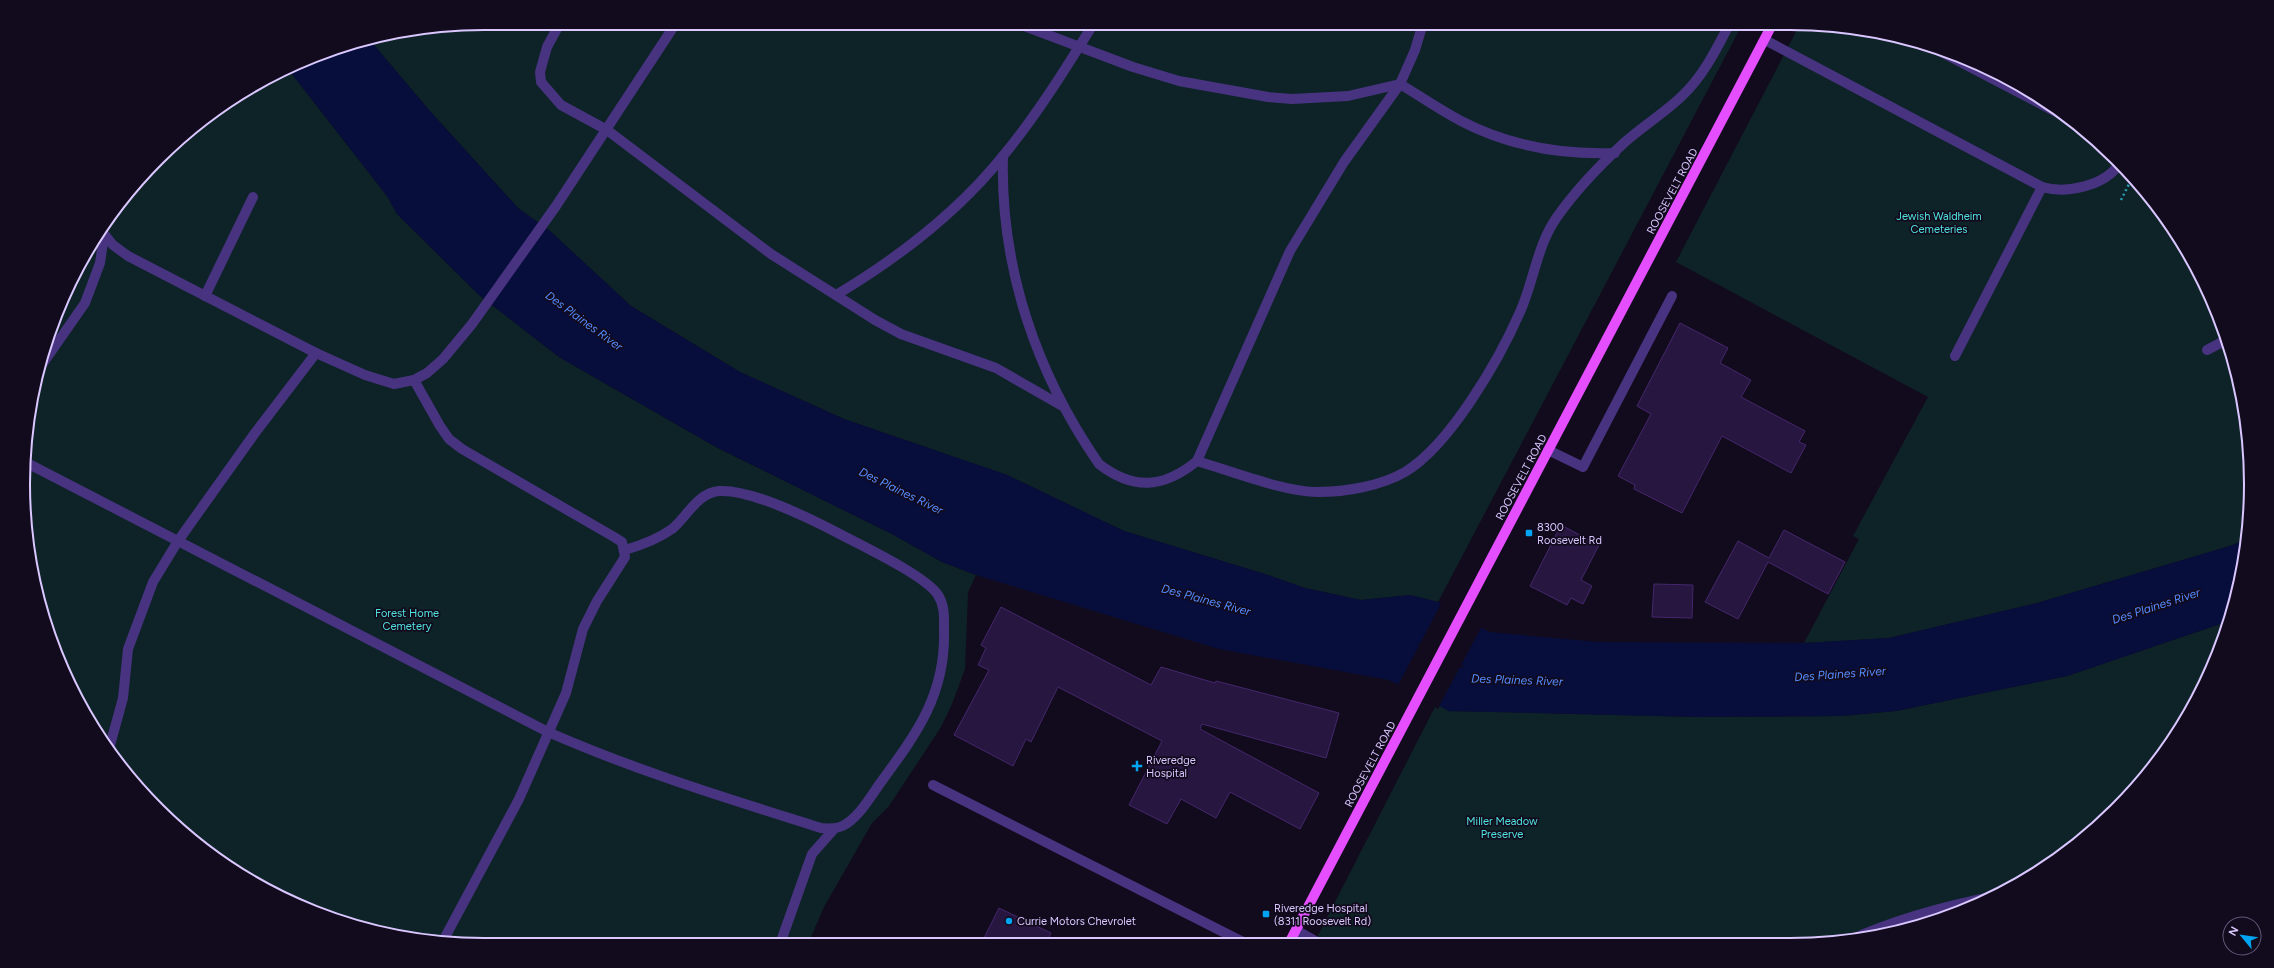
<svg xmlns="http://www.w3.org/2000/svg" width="2274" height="968" font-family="Figtree,sans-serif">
<rect width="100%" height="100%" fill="#120b1d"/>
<g fill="#0e2328">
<polygon points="484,23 1743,23 1438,602 1410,595 1361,600 1305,588 1268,575 1124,531 1007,475 844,419 740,372 631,306 550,231 518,208 429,110 369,39 394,32"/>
<polygon points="1800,24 1880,32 1938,48 2021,85 2094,138 2156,204 2204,280 2235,365 2250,454 2247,539 2230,546 2037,603 1889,638 1804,643 1859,539 1853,536 1928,397 1676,262"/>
<polygon points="288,69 387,196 397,214 479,295 559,357 716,447 892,534 942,562 976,575 968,592 965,669 952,704 941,727 889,806 872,823 824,907 808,944 484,945 394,936 336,920 254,883 180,831 137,788 85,715 48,632 32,574 23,484 32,394 48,336 85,253 137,180 180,137 254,85"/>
<polygon points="2229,621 2226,632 2173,740 2094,831 1994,898 1910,929 1850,941 1314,943 1435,707 1438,709 1440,706 1449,711 1698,717 1841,716 1896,711 2067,676"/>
</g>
<path fill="#070e3b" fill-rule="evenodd" d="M369,39l60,71 89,98 32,23 81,75 109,66 104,47 163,56 117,56 144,44 37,13 56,12 49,-5 28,7 51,30 110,10 205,1 85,-5 148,-35 193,-57 17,-7 -18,82 -162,55 -171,35 -55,5 -143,1 -249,-6 -60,-31 -170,-31 -243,-74 -34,-13 -50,-28 -176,-87 -157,-90 -80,-62 -82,-81 -10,-18 -99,-127 48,-21zM1418,643l46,23v1h-4l-41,-21z"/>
<polygon fill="#120b1d" points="1442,602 1482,626 1438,708 1397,687"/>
<g fill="#27163f" stroke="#44276c">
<polygon points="1680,323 1728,348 1720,363 1751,380 1741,397 1805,431 1799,442 1806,445 1791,473 1722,436 1682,513 1634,489 1635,485 1618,476 1651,414 1637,406"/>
<polygon points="1561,525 1599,545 1581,580 1592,586 1583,604 1571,598 1567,605 1530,586"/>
<polygon points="1784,530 1845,562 1828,594 1768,562 1738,619 1705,602 1738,541 1769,558"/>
<polygon points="1654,584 1693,585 1692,618 1652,617"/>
<polygon points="1001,607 1151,685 1161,667 1215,683 1216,681 1339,713 1326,758 1202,724 1200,729 1319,793 1300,829 1230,792 1216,818 1181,799 1167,824 1129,805 1162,741 1058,687 1031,742 1026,739 1013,766 954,735 989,670 978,665 986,648 981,645"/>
<polygon points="999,908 1051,933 1046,943 981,944"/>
</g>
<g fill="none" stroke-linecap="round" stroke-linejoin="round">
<polyline stroke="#289cb3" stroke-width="2.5" stroke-dasharray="2 3" stroke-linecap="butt" points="2121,200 2132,178"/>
<g stroke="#47337f" stroke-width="10">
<polyline points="560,23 547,47 540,72 541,82 561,105 607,130 771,254 875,320 901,334 996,368 1064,407"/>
<path d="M1016,23l117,44 46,14 89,16 24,2 56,-3 52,-12c20,12 40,26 61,37 48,25 100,34 154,32"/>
<path d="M1765,40l277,147c24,7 63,-1 77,-23"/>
<polyline points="1928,45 2064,116"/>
<path d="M1003,156c-3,111 33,217 96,308 35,27 65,24 98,-3l93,-210 54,-89 56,-78 15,-34 8,-27"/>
<polyline points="101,230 113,245 128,256 316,353 365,375 394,384 414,380 427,373 443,359 472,324 556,206 676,23"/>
<path d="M836,295c62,-37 121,-82 167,-139 34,-41 63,-88 91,-133"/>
<polyline points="205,296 253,197"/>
<polyline points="2207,350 2226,340"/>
<polyline points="1955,356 2042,187"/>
<polyline points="39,369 85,303 100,263 104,236"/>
<polyline points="414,380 440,426 449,439 462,449 614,537 622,542 625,557 597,601 583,629 566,693 519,799 443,941"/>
<polyline points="1548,450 1583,467 1672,296"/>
<path d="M1197,461c34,10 87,31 121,31 27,0 63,-6 87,-20 45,-27 94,-112 115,-160 14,-31 17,-67 37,-95 19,-27 44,-53 68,-75 19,-17 41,-30 58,-47 21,-20 34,-47 47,-72"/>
<path d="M25,462l523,270c89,39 181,67 273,96 9,1 18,1 25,-4 15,-10 25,-28 35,-42 36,-49 65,-88 63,-152 0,-12 1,-24 -6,-35 -13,-20 -80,-51 -104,-64 -27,-14 -85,-42 -115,-40 -22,2 -32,26 -47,38 -14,10 -30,16 -47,21"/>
<polyline points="109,749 123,698 128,649 153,582 178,541 255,433 316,353"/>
<polyline points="933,785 1245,943"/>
<polyline points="1296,930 1319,943"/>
<path d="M1848,941c48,-22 97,-35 148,-45"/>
<polyline points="780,944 812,854 834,829"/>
</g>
<polyline stroke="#e44eff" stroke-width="10" points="1289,943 1773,23"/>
</g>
<g fill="#00a4f2" stroke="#120b1d" stroke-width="1.5">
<rect x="1525" y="529" width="8" height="8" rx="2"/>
<path d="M1135 760h4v4h4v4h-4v4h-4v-4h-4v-4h4z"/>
<rect x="1262" y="910" width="8" height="8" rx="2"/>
<circle cx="1009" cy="921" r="4"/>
</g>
<g text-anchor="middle" stroke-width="3.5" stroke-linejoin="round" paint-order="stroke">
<g font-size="11" fill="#dac7ff" stroke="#120b1d">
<text transform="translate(1672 191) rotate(-62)" y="4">ROOSEVELT ROAD</text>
<text transform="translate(1521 477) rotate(-62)" y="4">ROOSEVELT ROAD</text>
<text transform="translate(1370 764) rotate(-62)" y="4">ROOSEVELT ROAD</text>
</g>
<g font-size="11" fill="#4fe3df" stroke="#120b1d">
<text x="1939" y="220">Jewish Waldheim<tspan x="1939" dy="13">Cemeteries</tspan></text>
<text x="407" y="617">Forest Home<tspan x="407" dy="13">Cemetery</tspan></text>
<text x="1502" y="825">Miller Meadow<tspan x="1502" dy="13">Preserve</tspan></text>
</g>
<g font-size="11" fill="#dac7ff" stroke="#120b1d" text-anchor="start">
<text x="1537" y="531">8300<tspan x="1537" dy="13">Roosevelt Rd</tspan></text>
<text x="1146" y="764">Riveredge<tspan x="1146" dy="13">Hospital</tspan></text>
<text x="1274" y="912">Riveredge Hospital<tspan x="1274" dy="13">(8311 Roosevelt Rd)</tspan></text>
<text x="1017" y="925">Currie Motors Chevrolet</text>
</g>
<g font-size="12" font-style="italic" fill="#558bff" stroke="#120b1d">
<text transform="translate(584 321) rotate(36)" y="4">Des Plaines River</text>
<text transform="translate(901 491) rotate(26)" y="4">Des Plaines River</text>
<text transform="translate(1206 600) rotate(15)" y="4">Des Plaines River</text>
<text transform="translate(2156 606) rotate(-18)" y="4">Des Plaines River</text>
<text transform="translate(1840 674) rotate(-4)" y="4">Des Plaines River</text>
<text transform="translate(1517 680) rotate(2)" y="4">Des Plaines River</text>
</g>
</g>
<path d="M0 0H2274V968H0ZM484 30H1790A454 454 0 0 1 2244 484V484A454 454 0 0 1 1790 938H484A454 454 0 0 1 30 484V484A454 454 0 0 1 484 30Z" fill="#120b1d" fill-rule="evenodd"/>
<path fill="none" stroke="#dac7ff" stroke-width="2" d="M484 30H1790A454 454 0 0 1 2244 484V484A454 454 0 0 1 1790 938H484A454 454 0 0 1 30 484V484A454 454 0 0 1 484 30Z"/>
<g transform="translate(2242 936) rotate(299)"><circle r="19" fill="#120b1d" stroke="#625677"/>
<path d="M0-3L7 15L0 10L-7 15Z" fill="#00a4f2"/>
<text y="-6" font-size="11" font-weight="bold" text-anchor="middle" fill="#dac7ff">N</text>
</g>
</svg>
